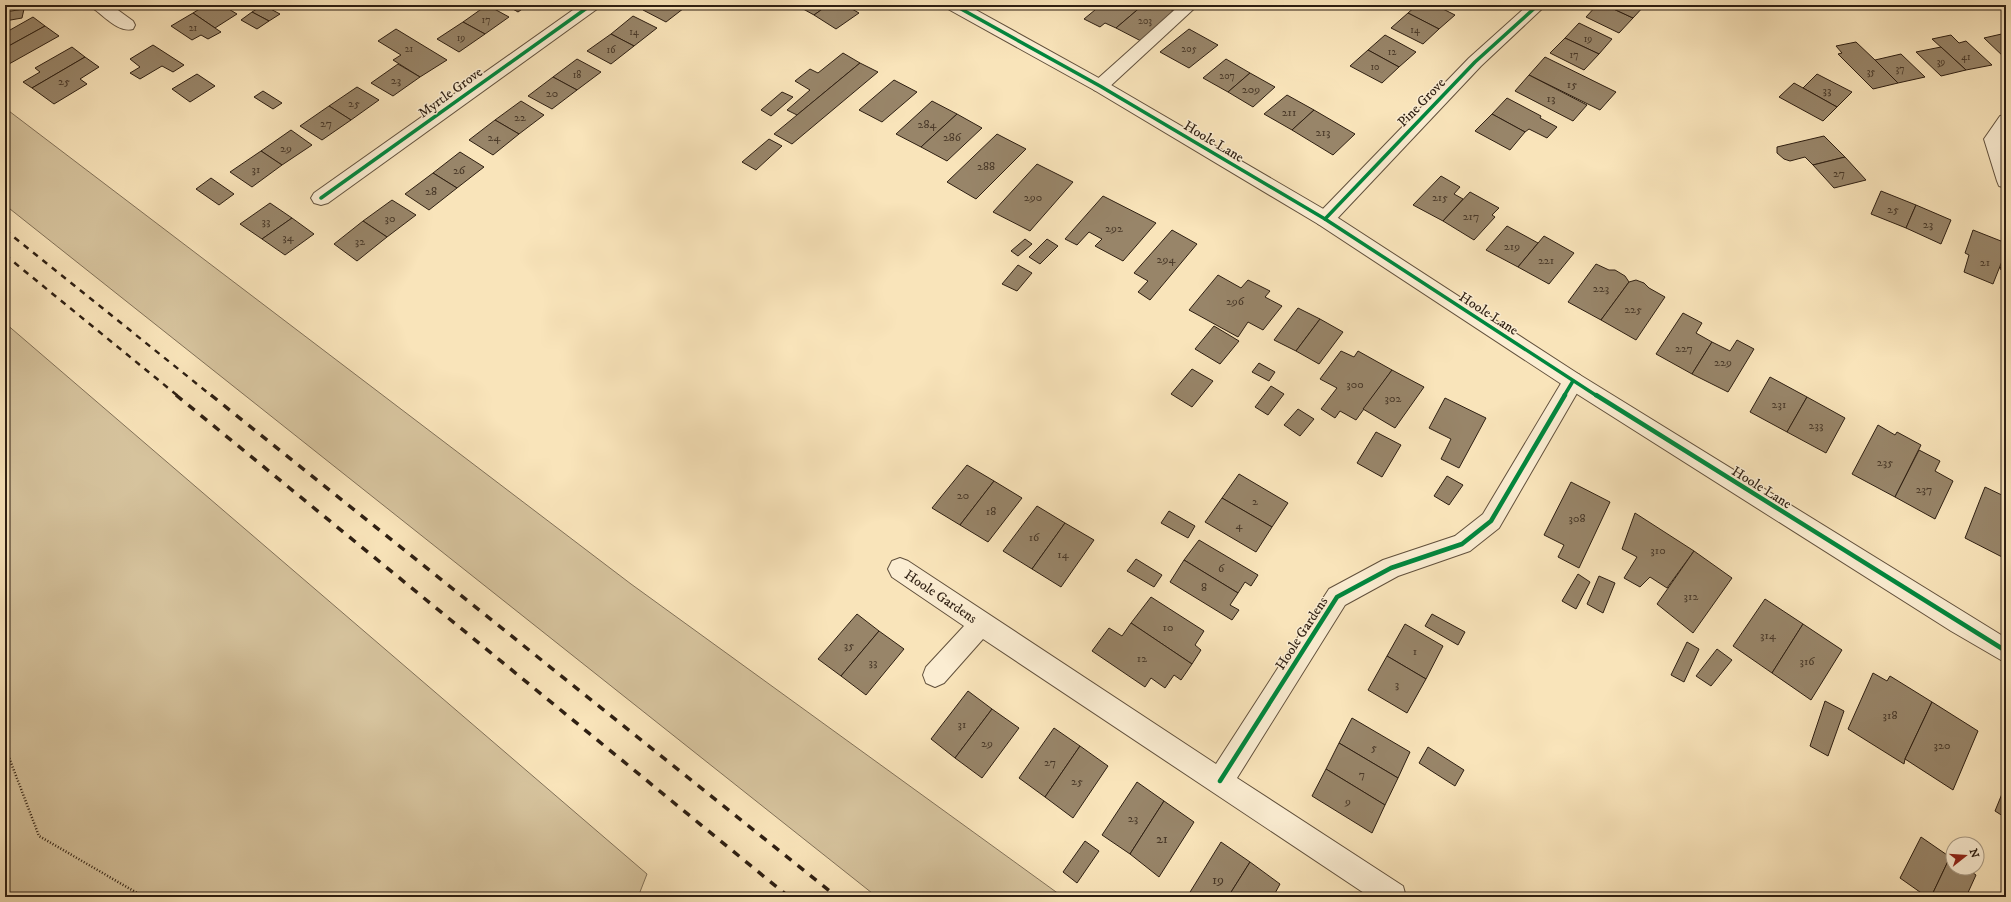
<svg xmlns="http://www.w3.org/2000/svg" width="2011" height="902" font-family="'IM FELL DW Pica',serif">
<rect width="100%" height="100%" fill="#f9e4ba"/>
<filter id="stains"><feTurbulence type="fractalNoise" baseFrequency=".005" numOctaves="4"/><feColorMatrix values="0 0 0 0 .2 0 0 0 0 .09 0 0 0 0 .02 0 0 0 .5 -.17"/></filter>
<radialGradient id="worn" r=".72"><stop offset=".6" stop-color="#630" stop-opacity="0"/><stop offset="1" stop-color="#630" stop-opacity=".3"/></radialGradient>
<g fill="#d6c39d" stroke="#827158">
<polygon points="5,108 631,584 1063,897 877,897 5,205"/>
<polygon points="5,323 647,874 638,897 5,897"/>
</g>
<g fill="#988569" stroke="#2e1f12">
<polygon points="206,5 222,5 237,14 215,28 193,13"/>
<polygon points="263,5 280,14 269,21 252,12"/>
<polygon points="487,5 509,17 485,34 463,22"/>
<polygon points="506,5 528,5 518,12"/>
<polygon points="649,5 688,5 666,22 643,10"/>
<polygon points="796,5 828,5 814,15"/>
<polygon points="828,5 845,5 859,13 836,29 814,15"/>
<polygon points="1101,5 1143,5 1116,28 1105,23 1100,27 1084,19"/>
<polygon points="1143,5 1168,5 1166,7 1174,11 1141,41 1116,28"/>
<polygon points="1417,5 1435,5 1455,15 1439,29 1408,13"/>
<polygon points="1597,5 1605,5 1633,18 1619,33 1586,17"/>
<polygon points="1605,5 1645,5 1633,18"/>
<polygon points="24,9 22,18 5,21 5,12"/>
<polygon points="252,12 269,21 257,29 241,20"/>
<polygon points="193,13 215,28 221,32 208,39 201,35 192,40 171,26"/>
<polygon points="1408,13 1439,29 1423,44 1391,28"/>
<polygon points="633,16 657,28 634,46 611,34"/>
<polygon points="33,17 45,26 5,48 5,27 10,30"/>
<polygon points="463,22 485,34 459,52 437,39"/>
<polygon points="1579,23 1612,39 1599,54 1565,38"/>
<polygon points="45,26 59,36 9,64 5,62 5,48"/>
<polygon points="396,29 447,60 420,77 393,60 401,55 378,41"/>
<polygon points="1189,29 1218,45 1189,68 1160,52"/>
<polygon points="2006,33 2006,59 1984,38"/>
<polygon points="611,34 634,46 611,64 587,51"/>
<polygon points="1385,35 1416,52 1399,67 1368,50"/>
<polygon points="1951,35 1959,43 1966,41 1992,65 1966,70 1932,39"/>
<polygon points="1565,38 1599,54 1584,70 1550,53"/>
<polygon points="1856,42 1875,60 1898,83 1873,89 1838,54 1842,53 1836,46"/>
<polygon points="153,45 184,65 173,72 162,66 140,79 130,73 140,67 130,59"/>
<polygon points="72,47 85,57 32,88 23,82 40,72 35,68"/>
<polygon points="1941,47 1966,70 1941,76 1916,52"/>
<polygon points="1368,50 1399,67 1382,83 1350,66"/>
<polygon points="843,53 860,63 797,115 787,110 810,90 795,81 810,69 818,73"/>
<polygon points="1901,54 1925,77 1898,83 1875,60"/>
<polygon points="85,57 99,67 80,79 87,84 54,104 32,88"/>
<polygon points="1545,57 1616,92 1600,110 1529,75"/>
<polygon points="577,59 601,72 577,90 553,77"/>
<polygon points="1226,59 1250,73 1228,92 1203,78"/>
<polygon points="860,63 878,72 792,144 774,134"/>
<polygon points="398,64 420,77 393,96 371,83"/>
<polygon points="1250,73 1275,87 1253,107 1228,92"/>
<polygon points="197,74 215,86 190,102 172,89"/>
<polygon points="1817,74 1852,92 1837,107 1803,88"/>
<polygon points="1529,75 1587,105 1573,121 1515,91"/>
<polygon points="553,77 577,90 552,109 528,96"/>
<polygon points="894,80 917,92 882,122 859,110"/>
<polygon points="1794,83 1803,88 1837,107 1823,121 1779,97"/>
<polygon points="357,87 379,100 351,120 329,106"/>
<polygon points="263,91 282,103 273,109 254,97"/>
<polygon points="782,92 793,97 771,116 761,110"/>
<polygon points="1287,95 1314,110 1292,130 1264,114"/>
<polygon points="1507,98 1541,116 1540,118 1557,127 1547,138 1529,129 1525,132 1492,114"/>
<polygon points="521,101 544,115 519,134 495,120"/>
<polygon points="932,101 957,114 921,147 896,134"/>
<polygon points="329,106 351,120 322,140 300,126"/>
<polygon points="1314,110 1355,134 1333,155 1292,130"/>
<polygon points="957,114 982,128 947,161 921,147"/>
<polygon points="1492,114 1525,132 1510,150 1475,131"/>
<polygon points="495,120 519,134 493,155 469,140"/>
<polygon points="291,130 312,145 282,165 261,151"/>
<polygon points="997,134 1026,149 976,199 947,182"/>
<polygon points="1824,136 1845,157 1813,165 1805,157 1790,161 1784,159 1777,153 1777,147"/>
<polygon points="769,139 782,146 756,170 742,162"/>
<polygon points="261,151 282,165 252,187 230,172"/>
<polygon points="460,152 484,167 457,188 433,173"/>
<polygon points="1845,157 1866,180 1834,188 1813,165"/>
<polygon points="1037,164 1073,182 1030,231 993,212"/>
<polygon points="433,173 457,188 429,210 405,194"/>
<polygon points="1441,176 1460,187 1454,194 1463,199 1443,221 1413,205"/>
<polygon points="211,178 234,194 219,205 196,189"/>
<polygon points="1881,191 1916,205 1906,228 1871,214"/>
<polygon points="1470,192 1499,208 1492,215 1495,217 1474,240 1443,221"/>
<polygon points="1103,196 1156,223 1123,261 1095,246 1102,239 1089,232 1077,245 1065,239"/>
<polygon points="392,200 416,215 387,237 363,221"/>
<polygon points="270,203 292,218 262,239 240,224"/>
<polygon points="1916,205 1951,220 1941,244 1906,228"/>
<polygon points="292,218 314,234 285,255 262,239"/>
<polygon points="363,221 387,237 357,261 334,244"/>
<polygon points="1507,226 1538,243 1518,267 1486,250"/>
<polygon points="1172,230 1197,244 1150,300 1138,292 1148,281 1134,273"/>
<polygon points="1973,230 2006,243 2006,251 1993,284 1964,272 1969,255 1965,253"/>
<polygon points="1544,236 1574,253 1549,284 1518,267"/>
<polygon points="1025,239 1032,244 1018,256 1011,251"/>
<polygon points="1047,239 1058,246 1040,264 1029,257"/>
<polygon points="2006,251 2006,272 2000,269"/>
<polygon points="1596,264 1609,270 1615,270 1625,276 1629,282 1601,320 1568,302"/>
<polygon points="1018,265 1032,273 1017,291 1002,284"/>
<polygon points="1218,275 1241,288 1248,280 1270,291 1265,297 1282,306 1263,330 1248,322 1238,337 1189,310"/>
<polygon points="1636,280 1644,283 1649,288 1665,297 1636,340 1601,320 1629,282"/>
<polygon points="1298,308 1320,319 1296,351 1274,340"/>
<polygon points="1683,313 1702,323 1696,333 1712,342 1692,374 1656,354"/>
<polygon points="1320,319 1343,332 1319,364 1296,351"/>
<polygon points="1214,326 1239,341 1220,364 1195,349"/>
<polygon points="1737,340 1754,349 1728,392 1692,374 1712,342 1730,351"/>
<polygon points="1341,351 1354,357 1358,351 1392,370 1356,420 1340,411 1335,418 1321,409 1337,388 1320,379"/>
<polygon points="1259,363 1275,372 1269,381 1252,372"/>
<polygon points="1192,369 1213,381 1192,407 1171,394"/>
<polygon points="1392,370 1424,387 1395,428 1363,409"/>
<polygon points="1770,377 1807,397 1787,432 1750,412"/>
<polygon points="1271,386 1284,394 1268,415 1255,407"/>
<polygon points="1807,397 1845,418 1826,453 1787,432"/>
<polygon points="1445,398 1486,418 1459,468 1441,459 1451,439 1429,428"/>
<polygon points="1298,409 1314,419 1300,436 1284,425"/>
<polygon points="1878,425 1895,435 1897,432 1921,445 1895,497 1852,474"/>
<polygon points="1376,432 1401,445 1382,477 1357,463"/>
<polygon points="1919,450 1940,461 1935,471 1953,481 1935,519 1895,497"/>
<polygon points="967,465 994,481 960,525 932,508"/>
<polygon points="1239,474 1288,503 1272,527 1222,498"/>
<polygon points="1447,476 1463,485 1449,505 1434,496"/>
<polygon points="994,481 1022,498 988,542 960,525"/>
<polygon points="1571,482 1610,502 1579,568 1558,557 1564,545 1544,535"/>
<polygon points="1985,487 2006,497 2006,559 1965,538"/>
<polygon points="1222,498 1272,527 1256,552 1205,522"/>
<polygon points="1037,506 1065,523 1032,569 1003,551"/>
<polygon points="1169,511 1195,526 1188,538 1161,523"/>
<polygon points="1635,513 1694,551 1667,588 1650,577 1640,587 1624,578 1637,557 1622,549"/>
<polygon points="1065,523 1094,540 1061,587 1032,569"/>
<polygon points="1199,540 1258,575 1251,586 1245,582 1238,593 1184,560"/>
<polygon points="1694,551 1732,578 1693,633 1657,604"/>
<polygon points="1136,559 1162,575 1154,587 1127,571"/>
<polygon points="1184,560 1238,593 1230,605 1239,610 1232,620 1170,582"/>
<polygon points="1578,574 1590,582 1576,609 1562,601"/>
<polygon points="1599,576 1615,583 1603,613 1587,604"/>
<polygon points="1151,597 1204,631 1195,645 1201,650 1192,664 1131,623"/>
<polygon points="1765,599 1803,624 1772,673 1733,646"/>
<polygon points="857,614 879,631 841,676 818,659"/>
<polygon points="1432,614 1465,632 1458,645 1425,626"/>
<polygon points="1131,623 1192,664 1181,680 1174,675 1165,688 1151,678 1145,687 1092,651 1109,628 1122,636"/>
<polygon points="1405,624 1443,646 1426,679 1387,656"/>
<polygon points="1803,624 1842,650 1811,700 1772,673"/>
<polygon points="879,631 904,649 866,695 841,676"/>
<polygon points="1687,642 1699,649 1684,682 1671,675"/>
<polygon points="1717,649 1732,660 1711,686 1696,676"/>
<polygon points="1387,656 1426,679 1407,713 1368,690"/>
<polygon points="1873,673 1887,681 1890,676 1932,702 1905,759 1904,764 1848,729"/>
<polygon points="968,691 992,709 955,758 931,739"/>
<polygon points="1825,701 1844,711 1828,756 1810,746"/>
<polygon points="1932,702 1978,731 1953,790 1905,759"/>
<polygon points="992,709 1019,728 982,778 955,758"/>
<polygon points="1352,718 1410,752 1398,778 1339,743"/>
<polygon points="1054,728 1080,746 1045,797 1019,778"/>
<polygon points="1339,743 1398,778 1385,805 1326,769"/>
<polygon points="1080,746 1108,766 1073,818 1045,797"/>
<polygon points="1428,747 1464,770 1455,786 1419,763"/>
<polygon points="1326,769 1385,805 1372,833 1312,796"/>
<polygon points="1137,782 1164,801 1130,854 1102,835"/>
<polygon points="2006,784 2006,818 1995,811"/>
<polygon points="1164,801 1194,822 1159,877 1130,854"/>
<polygon points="1921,837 1950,857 1931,897 1927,897 1900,878"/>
<polygon points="1085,841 1099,851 1077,883 1063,872"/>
<polygon points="1221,842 1250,862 1228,897 1187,897"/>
<polygon points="1950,857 1953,859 1953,868 1966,868 1976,875 1966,897 1931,897"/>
<polygon points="1250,862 1280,884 1273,897 1228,897"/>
</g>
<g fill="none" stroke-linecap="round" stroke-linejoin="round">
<g stroke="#61503c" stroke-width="2">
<g id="minor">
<path d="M92,5h19l22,16 2,4 -2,4c-14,4 -28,-12 -39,-20z"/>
<polygon points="580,5 599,5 597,9 328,203 321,205 314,203 311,198 314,193"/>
<polygon points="1180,5 1198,5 1106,90 1100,92 1094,90 1091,86 1094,82"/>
<polygon points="1528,5 1546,5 1481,66 1332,224 1325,226 1318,224 1315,219 1318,214 1469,58"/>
<polygon points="2006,115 2006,134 2002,140 2006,151 2006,188 1999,186 1997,181 1984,139 2000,116"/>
<polygon points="1573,372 1580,375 1584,381 1499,528 1470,551 1398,576 1345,605 1237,778 1403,886 1406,897 1370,897 983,639 944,683 935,687 926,683 923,675 926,667 964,626 892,577 888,569 892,561 900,558 908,561 1216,764 1329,589 1383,560 1455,536 1483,514 1566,375"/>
</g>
</g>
<g stroke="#61503c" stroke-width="2">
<polygon id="tertiary" points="946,5 967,5 1106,82 1332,214 1580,375 2006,638 2006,663 1951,631 1566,387 1318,224 1094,90 948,9"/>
</g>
<polyline stroke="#2e1f12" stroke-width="2.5" stroke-dasharray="1 2" stroke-linecap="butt" points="5,747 39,836 144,897"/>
<use href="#minor" fill="#fbedd2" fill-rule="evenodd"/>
<use href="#tertiary" fill="#fbedd2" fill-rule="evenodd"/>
<g stroke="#2e1f12" stroke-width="2.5" stroke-dasharray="6 6" stroke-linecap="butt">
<polyline points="5,230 212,396"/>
<polyline points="5,255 178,396"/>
</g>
<g stroke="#2e1f12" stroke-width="3.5" stroke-dasharray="8 8" stroke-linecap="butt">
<polyline points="176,395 789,897"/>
<polyline points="211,395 837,897"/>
</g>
<g stroke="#fbedd2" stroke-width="5.5">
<g id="cycleway-far1">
<polyline points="954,5 1100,86 1325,219 1597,396"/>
<polyline points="321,198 591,5"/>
<polyline points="1325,219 1475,62 1538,5"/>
<polyline points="1564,396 1573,381"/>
</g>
</g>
<g stroke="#fbedd2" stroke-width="7">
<g id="cycleway">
<polyline points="1596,395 2006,651"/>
<polyline points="1220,781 1337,597 1391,568 1462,544 1491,521 1565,395"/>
</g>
</g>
<use href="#cycleway-far1" stroke="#00873e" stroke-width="3.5"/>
<use href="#cycleway" stroke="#00873e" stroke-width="4.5"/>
</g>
<g text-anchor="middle" stroke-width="3" stroke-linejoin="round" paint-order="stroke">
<g font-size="10" fill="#483828">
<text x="486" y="23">17</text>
<text x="1145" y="24">203</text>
<text x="193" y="31">21</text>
<text x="1415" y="33">14</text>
<text x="634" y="35">14</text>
<text x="461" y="41">19</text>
<text x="1588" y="42">19</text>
<text x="409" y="52">21</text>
<text x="1189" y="52">205</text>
<text x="611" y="53">16</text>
<text x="1392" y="55">12</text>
<text x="1574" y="58">17</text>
<text x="1966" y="60">41</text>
<text x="1941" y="65">39</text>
<text x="1375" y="70">10</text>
<text x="1900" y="72">37</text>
<text x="1871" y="75">35</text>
<text x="577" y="78">18</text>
<text x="1227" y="79">207</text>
</g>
<g font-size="12" fill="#483828">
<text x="396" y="84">23</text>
<text x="64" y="85">25</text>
<text x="1572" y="88">15</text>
<text x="1251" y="93">209</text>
<text x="1827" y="94">33</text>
<text x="552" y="97">20</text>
<text x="1551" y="102">13</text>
<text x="354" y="107">25</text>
<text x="1289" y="116">211</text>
<text x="520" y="121">22</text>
<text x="326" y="127">27</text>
<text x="927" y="128">284</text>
<text x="1323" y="136">213</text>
<text x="494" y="141">24</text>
<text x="952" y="141">286</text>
<text x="286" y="152">29</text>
<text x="986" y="170">288</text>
<text x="256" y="173">31</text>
<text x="459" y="174">26</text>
<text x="1839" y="177">27</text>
<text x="431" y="195">28</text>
<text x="1033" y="201">290</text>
<text x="1440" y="201">215</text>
<text x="1893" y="213">25</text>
<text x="1471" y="220">217</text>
<text x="390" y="222">30</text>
<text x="266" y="225">33</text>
<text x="1928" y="228">23</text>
<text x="1114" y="232">292</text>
<text x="288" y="241">34</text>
<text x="360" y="245">32</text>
<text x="1512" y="250">219</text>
<text x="1166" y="263">294</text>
<text x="1546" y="264">221</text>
<text x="1985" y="266">21</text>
<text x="1601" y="292">223</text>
<text x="1235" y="305">296</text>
<text x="1633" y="313">225</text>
<text x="1684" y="352">227</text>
<text x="1723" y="366">229</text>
<text x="1355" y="388">300</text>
<text x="1393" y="402">302</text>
<text x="1779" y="408">231</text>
<text x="1816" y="429">233</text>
<text x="1885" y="466">235</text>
<text x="1924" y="493">237</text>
<text x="963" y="499">20</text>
<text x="1255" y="505">2</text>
<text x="991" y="515">18</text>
<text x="1577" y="522">308</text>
<text x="1239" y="529">4</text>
<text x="1034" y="541">16</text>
<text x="1658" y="554">310</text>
<text x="1063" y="558">14</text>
<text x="1221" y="572">6</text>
<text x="1204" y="591">8</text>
<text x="1691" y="600">312</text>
<text x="1168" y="631">10</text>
<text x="1768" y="639">314</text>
<text x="849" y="649">35</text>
<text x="1415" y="655">1</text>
<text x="1142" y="662">12</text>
<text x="1807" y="665">316</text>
<text x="873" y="666">33</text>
<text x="1397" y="688">3</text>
<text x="1890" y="719">318</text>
<text x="962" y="728">31</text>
<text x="987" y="747">29</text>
<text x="1942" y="749">320</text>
<text x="1374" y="751">5</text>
<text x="1050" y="766">27</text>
<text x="1362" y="778">7</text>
<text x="1077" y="785">25</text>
<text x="1348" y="805">9</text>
<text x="1133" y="822">23</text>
</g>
<g font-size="14" fill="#2e1f12" stroke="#fbedd2">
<text transform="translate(450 92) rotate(-36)" y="5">Myrtle Grove</text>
<text transform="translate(1421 102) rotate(-46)" y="5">Pine Grove</text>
<text transform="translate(1214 141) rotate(31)" y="5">Hoole Lane</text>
<text transform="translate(1489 313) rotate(33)" y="5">Hoole Lane</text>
<text transform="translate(1762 487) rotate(32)" y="5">Hoole Lane</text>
<text transform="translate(941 596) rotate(34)" y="5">Hoole Gardens</text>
<text transform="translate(1301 633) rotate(-57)" y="5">Hoole Gardens</text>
</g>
<g font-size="14" fill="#483828">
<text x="1162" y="843">21</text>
<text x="1218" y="884">19</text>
</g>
</g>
<rect width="2011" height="902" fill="none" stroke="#f9e4ba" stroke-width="20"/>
<rect x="6" y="6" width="1999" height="890" fill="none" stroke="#2e1f12" stroke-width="2"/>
<rect x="10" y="10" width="1991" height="882" fill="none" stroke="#2e1f12"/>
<g transform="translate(1965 856) rotate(73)"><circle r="19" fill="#fbedd2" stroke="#a99b85"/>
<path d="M0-3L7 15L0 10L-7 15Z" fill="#8f2418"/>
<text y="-6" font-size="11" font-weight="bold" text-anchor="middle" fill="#2e1f12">N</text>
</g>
<rect width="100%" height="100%" filter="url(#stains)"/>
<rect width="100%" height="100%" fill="url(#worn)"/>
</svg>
